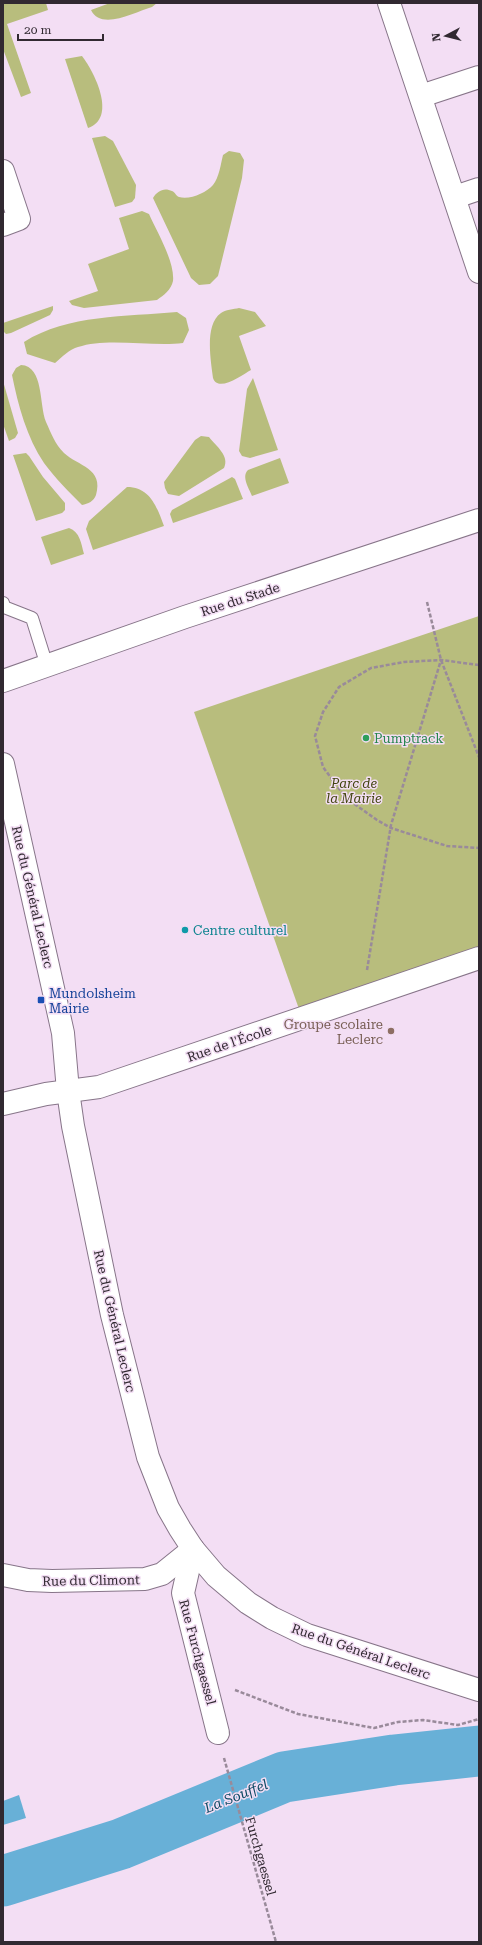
<svg xmlns="http://www.w3.org/2000/svg" width="482" height="1945" font-family="'Roboto Serif',serif">
<rect width="100%" height="100%" fill="#f3def4"/>
<g fill="#b8bd7d">
<polygon points="3,3 46,3 48,10 7,24 31,93 21,97 3,49"/>
<path d="M110,3h47l-5,4c-17,5 -51,24 -61,3z"/>
<path d="M82,56c13,17 35,62 6,72l-23,-69z"/>
<polygon points="105,136 113,141 136,185 135,198 132,202 115,207 92,138"/>
<path d="M229,151l11,2 4,7 -2,18 -24,98 -8,8 -11,1 -8,-7 -38,-80c4,-7 11,-11 19,-7 3,1 4,5 7,6 11,3 27,-4 34,-12 6,-7 8,-22 10,-30z"/>
<path d="M142,211l7,3c8,18 26,48 24,67 -2,9 -9,14 -16,19l-73,8 -12,-3 -3,-4 29,-10 -10,-27 41,-15 -10,-31z"/>
<polygon points="53,306 53,310 50,315 11,333 6,334 3,331 3,323"/>
<path d="M239,308l16,4 11,14 -27,10 12,34c-9,5 -33,23 -38,8 -2,-17 -9,-53 8,-65 4,-3 13,-4 18,-5z"/>
<path d="M177,312l9,6 3,12 -6,13c-31,4 -76,-6 -105,4 -8,2 -16,10 -23,16l-28,-9 -3,-12c44,-28 102,-25 153,-30z"/>
<path d="M21,365c23,1 18,40 25,57 5,11 9,22 18,31 14,13 40,15 32,42 -2,6 -8,9 -14,10 -13,-13 -27,-27 -38,-42 -17,-25 -26,-58 -32,-88l4,-7z"/>
<polygon points="253,378 278,450 250,458 242,456 239,451 247,389"/>
<polygon points="3,381 18,433 15,438 9,441 3,424"/>
<path d="M201,436l8,1c7,9 21,19 15,31l-45,28 -11,-2 -3,-6 -1,-6 31,-42z"/>
<polygon points="26,453 29,456 43,477 65,503 65,510 62,513 36,521 13,455"/>
<path d="M280,458l9,25 -37,13c-3,-8 -11,-19 -4,-26z"/>
<polygon points="232,477 235,479 243,499 173,523 170,514 172,510"/>
<path d="M127,487c23,0 30,20 37,39l-71,24 -7,-21 3,-8z"/>
<path d="M69,528c11,4 12,15 15,26l-33,11 -10,-28z"/>
<polygon points="479,616 479,948 299,1009 194,712"/>
</g>
<polygon fill="#68b0d7" points="19,1795 26,1818 3,1825 3,1801"/>
<g fill="none" stroke-linecap="round" stroke-linejoin="round">
<polyline stroke="#68b0d7" stroke-width="51" points="3,1881 121,1844 284,1777 394,1760 479,1751"/>
<g stroke="#877589" stroke-width="14">
<polyline id="lane" points="3,603 4,607 32,618 47,666"/>
</g>
<g stroke="#877589" stroke-width="24">
<g id="street">
<polyline points="389,3 479,272"/>
<polyline points="421,96 479,77"/>
<polyline points="3,171 19,219 3,225"/>
<polyline points="455,197 479,189"/>
<polyline points="3,681 185,617 479,520"/>
<polyline points="3,1104 46,1094 99,1087 479,958"/>
<polyline points="193,1549 183,1593 218,1733"/>
<polyline points="3,1575 28,1580 52,1581 145,1579 162,1574 193,1549"/>
</g>
</g>
<g stroke="#877589" stroke-width="24">
<polyline id="secondary" points="3,764 63,1033 68,1091 73,1126 112,1315 148,1457 168,1508 180,1529 193,1549 216,1576 248,1603 272,1618 307,1635 479,1690"/>
</g>
<g stroke="#998a9a" stroke-width="2.5" stroke-dasharray="4 2" stroke-linecap="butt">
<polyline points="427,602 441,660 479,757"/>
<polyline points="479,665 441,660 404,662 371,668 339,687 323,712 315,736 323,767 346,798 377,820 391,828 447,846 479,848"/>
<polyline points="367,970 391,825 441,660"/>
<polyline points="235,1690 298,1714 374,1728 398,1722 423,1720 458,1725 479,1719"/>
<polyline points="224,1758 276,1942"/>
</g>
<use href="#lane" stroke="#fff" stroke-width="12"/>
<use href="#street" stroke="#fff" stroke-width="22"/>
<use href="#secondary" stroke="#fff" stroke-width="22"/>
</g>
<circle fill="#2e9e5b" stroke="#f3def4" stroke-width="1.5" cx="366" cy="738" r="4"/>
<circle fill="#0f9aa8" stroke="#f3def4" stroke-width="1.5" cx="185" cy="930" r="4"/>
<rect fill="#1a4fb4" stroke="#f3def4" stroke-width="1.5" x="37" y="996" width="8" height="8" rx="2"/>
<circle fill="#8d6e63" stroke="#f3def4" stroke-width="1.5" cx="391" cy="1031" r="4"/>
<g text-anchor="middle" stroke-width="3" stroke-linejoin="round" paint-order="stroke">
<g font-size="13" fill="#312931" stroke="#f3def4">
<text transform="translate(240 599) rotate(-18)" y="5">Rue du Stade</text>
<text transform="translate(33 897) rotate(77)" y="5">Rue du Général Leclerc</text>
<text transform="translate(229 1043) rotate(-19)" y="5">Rue de l'École</text>
<text transform="translate(115 1321) rotate(77)" y="5">Rue du Général Leclerc</text>
<text transform="translate(91 1580) rotate(-1)" y="5">Rue du Climont</text>
<text transform="translate(361 1651) rotate(19)" y="5">Rue du Général Leclerc</text>
<text transform="translate(198 1652) rotate(75)" y="5">Rue Furchgaessel</text>
<text transform="translate(261 1856) rotate(74)" y="5">Furchgaessel</text>
</g>
<g font-size="13" fill="#27864d" stroke="#f3def4" text-anchor="start">
<text x="374" y="743">Pumptrack</text>
</g>
<g font-size="13" font-style="italic" fill="#41440e" stroke="#f3def4">
<text x="354" y="788">Parc de<tspan x="354" dy="15">la Mairie</tspan></text>
</g>
<g font-size="13" fill="#0d838f" stroke="#f3def4" text-anchor="start">
<text x="193" y="935">Centre culturel</text>
</g>
<g font-size="13" fill="#164399" stroke="#f3def4" text-anchor="start">
<text x="49" y="998">Mundolsheim<tspan x="49" dy="15">Mairie</tspan></text>
</g>
<g font-size="13" fill="#785e54" stroke="#f3def4" text-anchor="end">
<text x="383" y="1029">Groupe scolaire<tspan x="383" dy="15">Leclerc</tspan></text>
</g>
<g font-size="14" font-style="italic" fill="#0c4963" stroke="#f3def4">
<text transform="translate(236 1796) rotate(-22)" y="5">La Souffel</text>
</g>
</g>
<rect width="482" height="1945" fill="none" stroke="#312931" stroke-width="8"/>
<g transform="translate(446 36) rotate(263)" stroke="#f3def4" stroke-width="3" paint-order="stroke">
<path d="M0-3L7 15L0 10L-7 15Z" fill="#312931"/>
<text y="-6" font-size="11" font-weight="bold" text-anchor="middle" fill="#312931">N</text>
</g>
<path d="M18 34v6h85v-6" fill="none" stroke="#312931" stroke-width="2"/>
<text x="24" y="34" font-size="12" fill="#312931" stroke="#f3def4" stroke-width="3" paint-order="stroke">20 m</text>
</svg>
